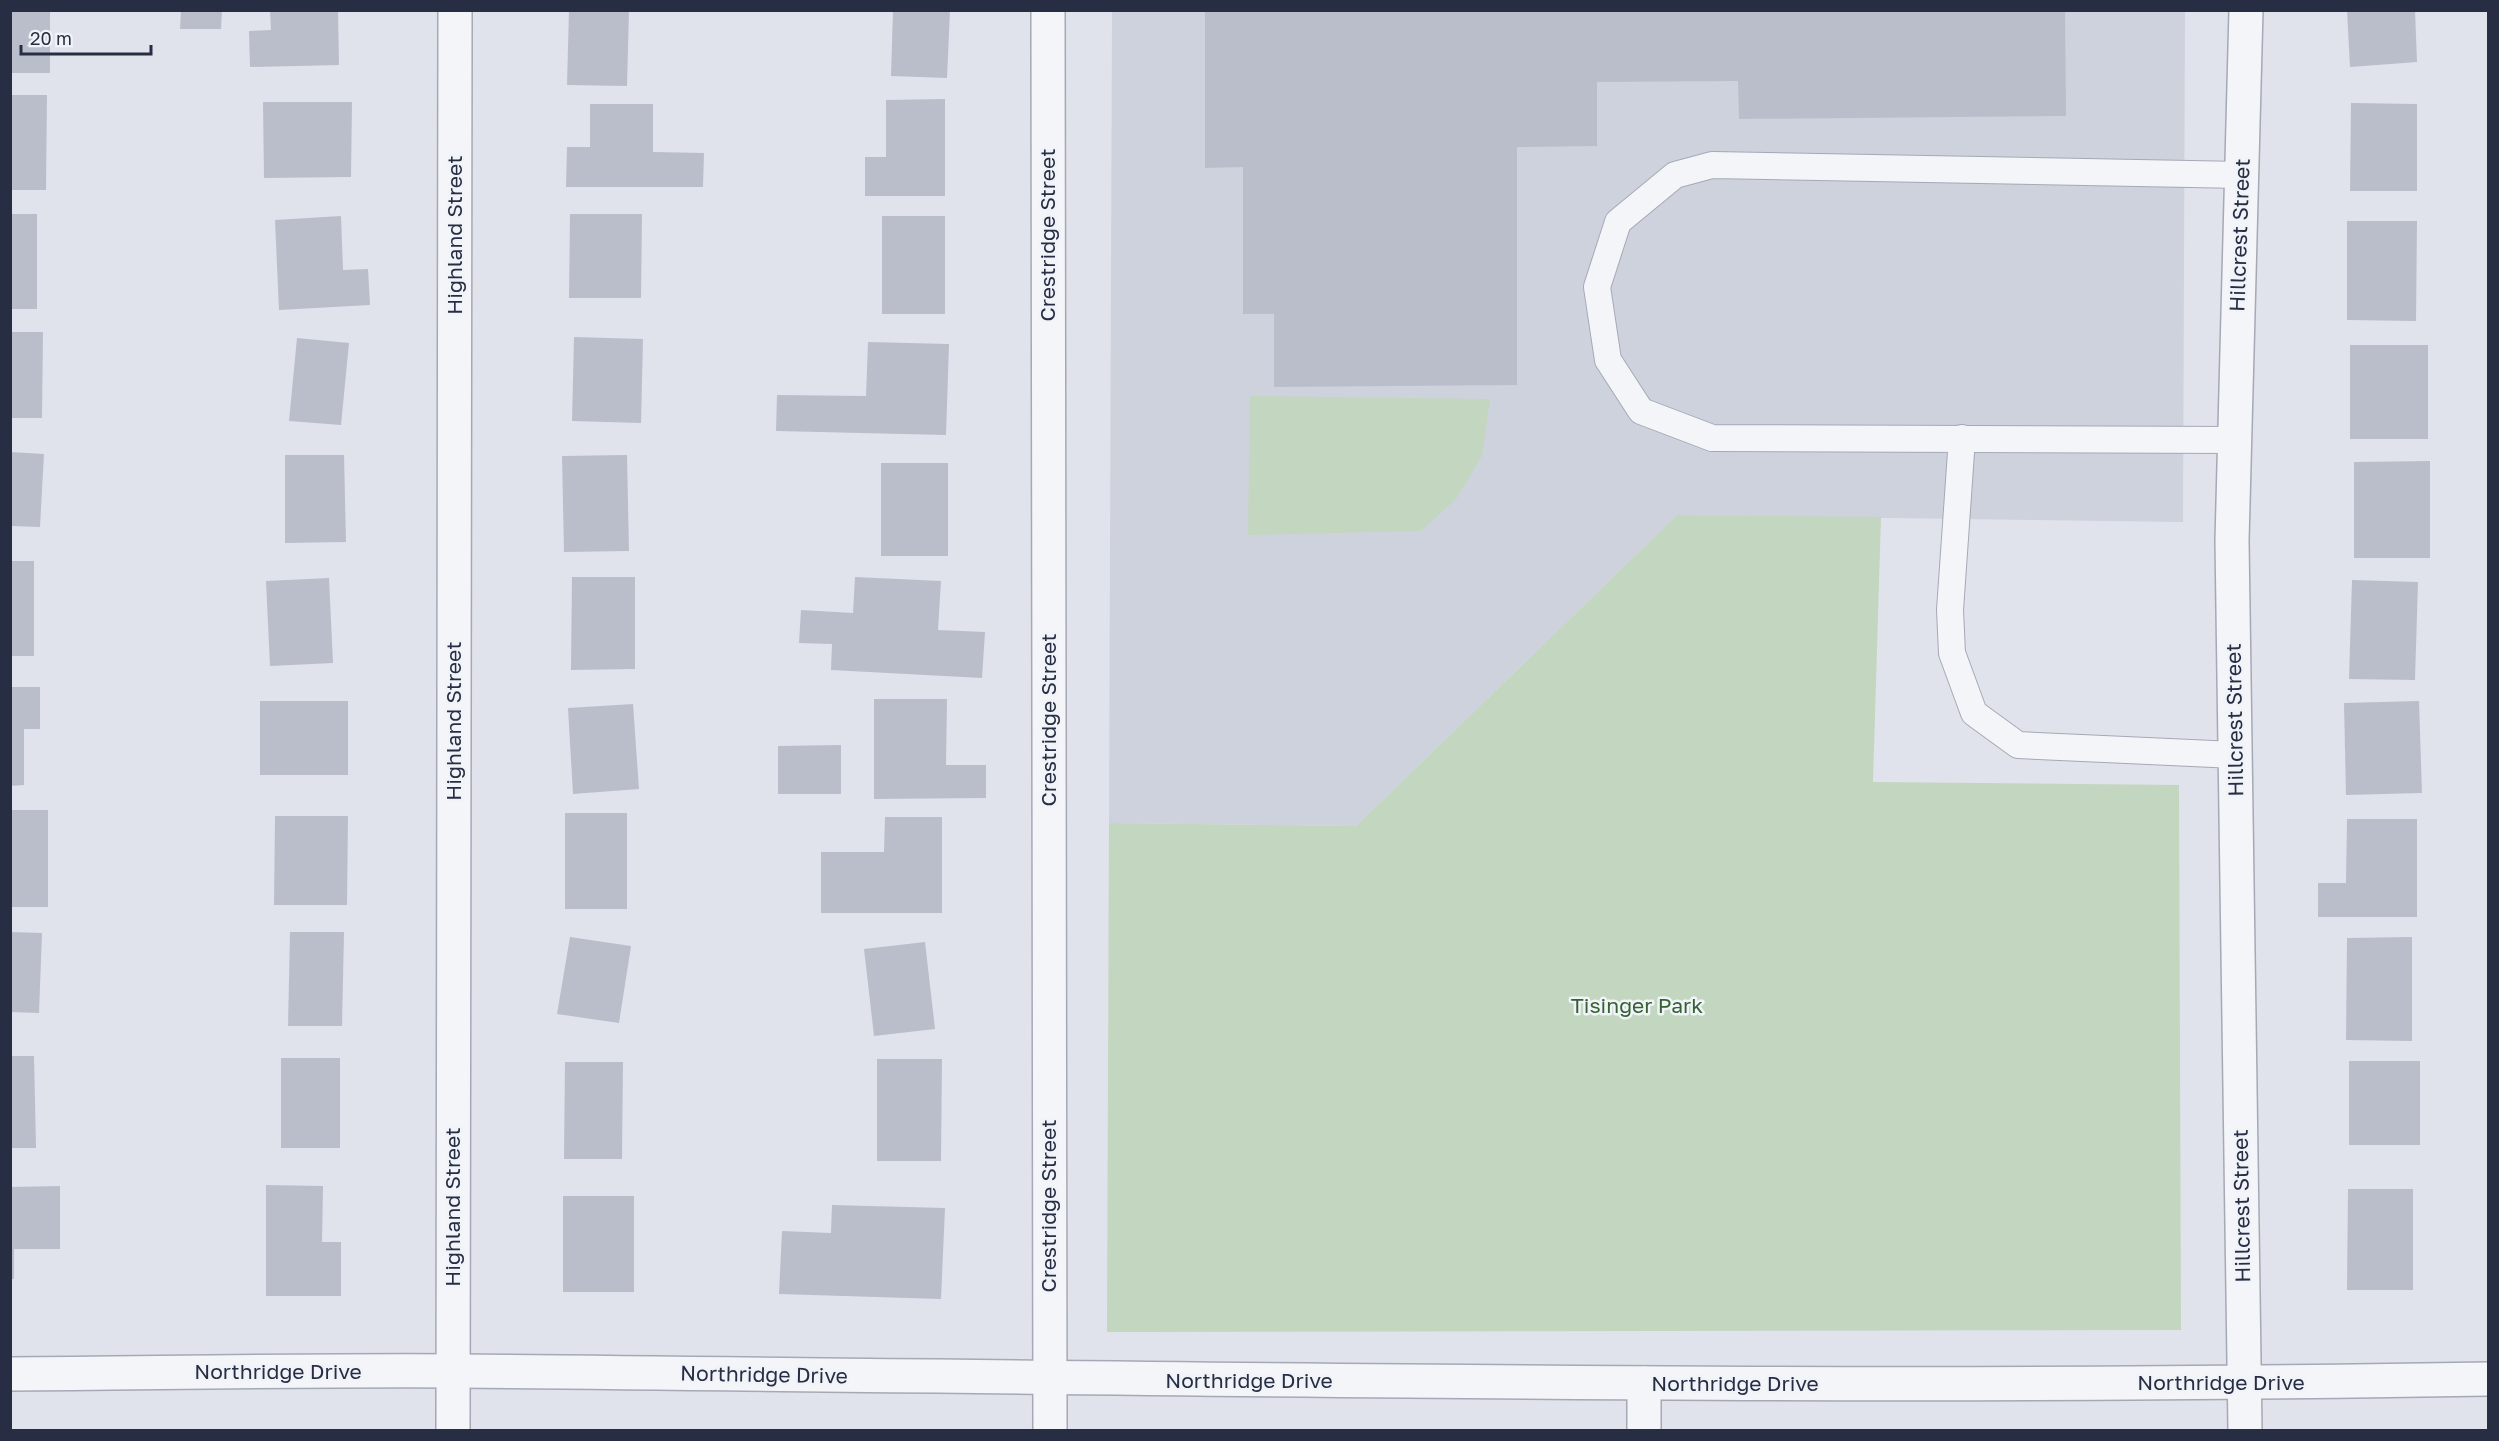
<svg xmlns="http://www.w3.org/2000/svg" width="2499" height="1441" font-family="'Golos Text',sans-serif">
<rect width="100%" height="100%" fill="#e0e3eb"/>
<polygon fill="#ced2dd" points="1112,11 2185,11 2183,522 1677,515 1356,826 1109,823"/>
<g fill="#c3d6c0">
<polygon points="1250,396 1490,399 1482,456 1456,499 1421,531 1248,535"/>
<polygon points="1677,515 1881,517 1873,782 2179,785 2181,1330 1107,1332 1109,823 1356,826"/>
</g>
<g fill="#babecb">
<rect x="10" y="10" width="40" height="63"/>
<polygon points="181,10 222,10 221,29 180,29"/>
<polygon points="270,10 338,10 339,65 250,67 249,31 271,30"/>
<polygon points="569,10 629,10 627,86 567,85"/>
<polygon points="893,10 950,10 947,78 891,76"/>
<polygon points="1205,10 2065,10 2066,116 1739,119 1738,81 1597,82 1597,146 1517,147 1517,385 1274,387 1274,314 1243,314 1243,167 1205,168"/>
<polygon points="2347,10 2415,10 2417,62 2350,67"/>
<polygon points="10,95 47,95 46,190 10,190"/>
<polygon points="945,99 945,196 865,196 865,157 886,157 886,100"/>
<polygon points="263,102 352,102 351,177 264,178"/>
<polygon points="2351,103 2417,104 2417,191 2350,191"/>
<polygon points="590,104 653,104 653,152 704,153 703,187 566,187 567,147 590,147"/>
<rect x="10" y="214" width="27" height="95"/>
<polygon points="570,214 642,214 641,298 569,298"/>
<polygon points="341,216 343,270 368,269 370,305 279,310 275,220"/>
<rect x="882" y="216" width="63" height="98"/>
<polygon points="2347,221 2417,221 2416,321 2347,320"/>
<polygon points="10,332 43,332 42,418 10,418"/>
<polygon points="574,337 643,339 641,423 572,421"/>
<polygon points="297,338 349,343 341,425 289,421"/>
<polygon points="868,342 949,344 946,435 776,431 777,395 866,396"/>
<rect x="2350" y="345" width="78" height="94"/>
<polygon points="10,452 44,454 40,527 10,526"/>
<polygon points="285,455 344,455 346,542 285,543"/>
<polygon points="627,455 629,551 564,552 562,456"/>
<polygon points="2430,461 2430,558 2354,558 2354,462"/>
<rect x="881" y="463" width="67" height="93"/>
<rect x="10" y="561" width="24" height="95"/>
<polygon points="572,577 635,577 635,669 571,670"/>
<polygon points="855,577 941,581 938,630 985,632 982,678 831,670 832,644 799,643 801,610 853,613"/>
<polygon points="329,578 333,663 270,666 266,581"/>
<polygon points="2352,580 2418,582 2415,680 2349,679"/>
<polygon points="10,687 40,687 40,729 24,729 24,785 10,786"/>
<polygon points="874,699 947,699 946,765 986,765 986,798 874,799"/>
<rect x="260" y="701" width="88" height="74"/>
<polygon points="2419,701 2422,793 2346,795 2344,703"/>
<polygon points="633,704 639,789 573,794 568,708"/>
<polygon points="841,745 841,794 778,794 778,746"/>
<rect x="10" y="810" width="38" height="97"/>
<rect x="565" y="813" width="62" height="96"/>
<polygon points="275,816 348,816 347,905 274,905"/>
<polygon points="885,817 942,817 942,913 821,913 821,852 884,852"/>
<polygon points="2347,819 2417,819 2417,917 2318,917 2318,883 2346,883"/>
<polygon points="10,932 42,933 39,1013 10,1012"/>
<polygon points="290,932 344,932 342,1026 288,1026"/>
<polygon points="570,937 631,946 619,1023 557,1014"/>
<polygon points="2412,937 2412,1041 2346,1040 2347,938"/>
<polygon points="925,942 935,1029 874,1036 864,949"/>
<polygon points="10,1056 34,1056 36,1148 10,1148"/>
<rect x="281" y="1058" width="59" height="90"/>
<polygon points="877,1059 942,1059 941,1161 877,1161"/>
<rect x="2349" y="1061" width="71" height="84"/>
<polygon points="565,1062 623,1062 622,1159 564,1159"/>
<polygon points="266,1185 323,1186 322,1242 341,1242 341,1296 266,1296"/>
<polygon points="60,1186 60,1249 14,1249 14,1279 10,1279 10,1187"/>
<polygon points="2348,1189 2413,1189 2413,1290 2347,1290"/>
<rect x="563" y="1196" width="71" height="96"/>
<polygon points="832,1205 945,1208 941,1299 779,1294 782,1231 831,1233"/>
</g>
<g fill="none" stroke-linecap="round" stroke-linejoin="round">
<g stroke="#a5a9b6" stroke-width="28">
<g id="service">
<polyline points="1962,438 1950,610 1952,653 1974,713 2018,745 2235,755"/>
<polyline points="2234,440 1712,438 1641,411 1608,360 1597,287 1618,222 1675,175 1712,165 2242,175"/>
</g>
</g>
<g stroke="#a5a9b6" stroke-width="36">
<g id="minor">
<polyline points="1048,10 1050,1430"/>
<path d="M10,1374c150,-1 299,-4 449,-3 676,6 1353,20 2029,8"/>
<polyline points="453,1430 455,10"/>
<polyline points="1644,1430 1644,1383"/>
</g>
</g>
<g stroke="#a5a9b6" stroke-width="36">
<polyline id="tertiary" points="2245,1430 2232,541 2246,10"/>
</g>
<use href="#service" stroke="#f4f5f8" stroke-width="26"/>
<use href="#minor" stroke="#f4f5f8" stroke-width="33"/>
<use href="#tertiary" stroke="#f4f5f8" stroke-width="33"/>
</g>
<g text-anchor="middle" stroke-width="5" stroke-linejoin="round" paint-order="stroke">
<g font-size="21" fill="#272e44" stroke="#f0f3f8">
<text transform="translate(455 235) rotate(-90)" y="7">Highland Street</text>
<text transform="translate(1048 235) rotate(-90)" y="7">Crestridge Street</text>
<text transform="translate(2240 235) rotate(-88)" y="7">Hillcrest Street</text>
<text transform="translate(1049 720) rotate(-90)" y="7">Crestridge Street</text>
<text transform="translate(2235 720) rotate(-91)" y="7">Hillcrest Street</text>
<text transform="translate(454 721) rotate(-90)" y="7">Highland Street</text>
<text transform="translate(1049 1206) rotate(-90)" y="7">Crestridge Street</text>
<text transform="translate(2242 1206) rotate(-91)" y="7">Hillcrest Street</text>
<text transform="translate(453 1207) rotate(-90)" y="7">Highland Street</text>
<text x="278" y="1379">Northridge Drive</text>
<text transform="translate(764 1375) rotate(1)" y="7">Northridge Drive</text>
<text x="1249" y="1388">Northridge Drive</text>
<text x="2221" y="1390">Northridge Drive</text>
<text x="1735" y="1391">Northridge Drive</text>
</g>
<g font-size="21" fill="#366232" stroke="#f0f3f8">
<text x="1637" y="1013">Tisinger Park</text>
</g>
</g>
<rect width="2499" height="1441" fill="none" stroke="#272e44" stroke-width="24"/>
<path d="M21 45v9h130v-9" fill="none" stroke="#272e44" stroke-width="3"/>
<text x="30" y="45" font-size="18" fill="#272e44" stroke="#f0f3f8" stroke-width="4.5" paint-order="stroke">20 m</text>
</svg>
